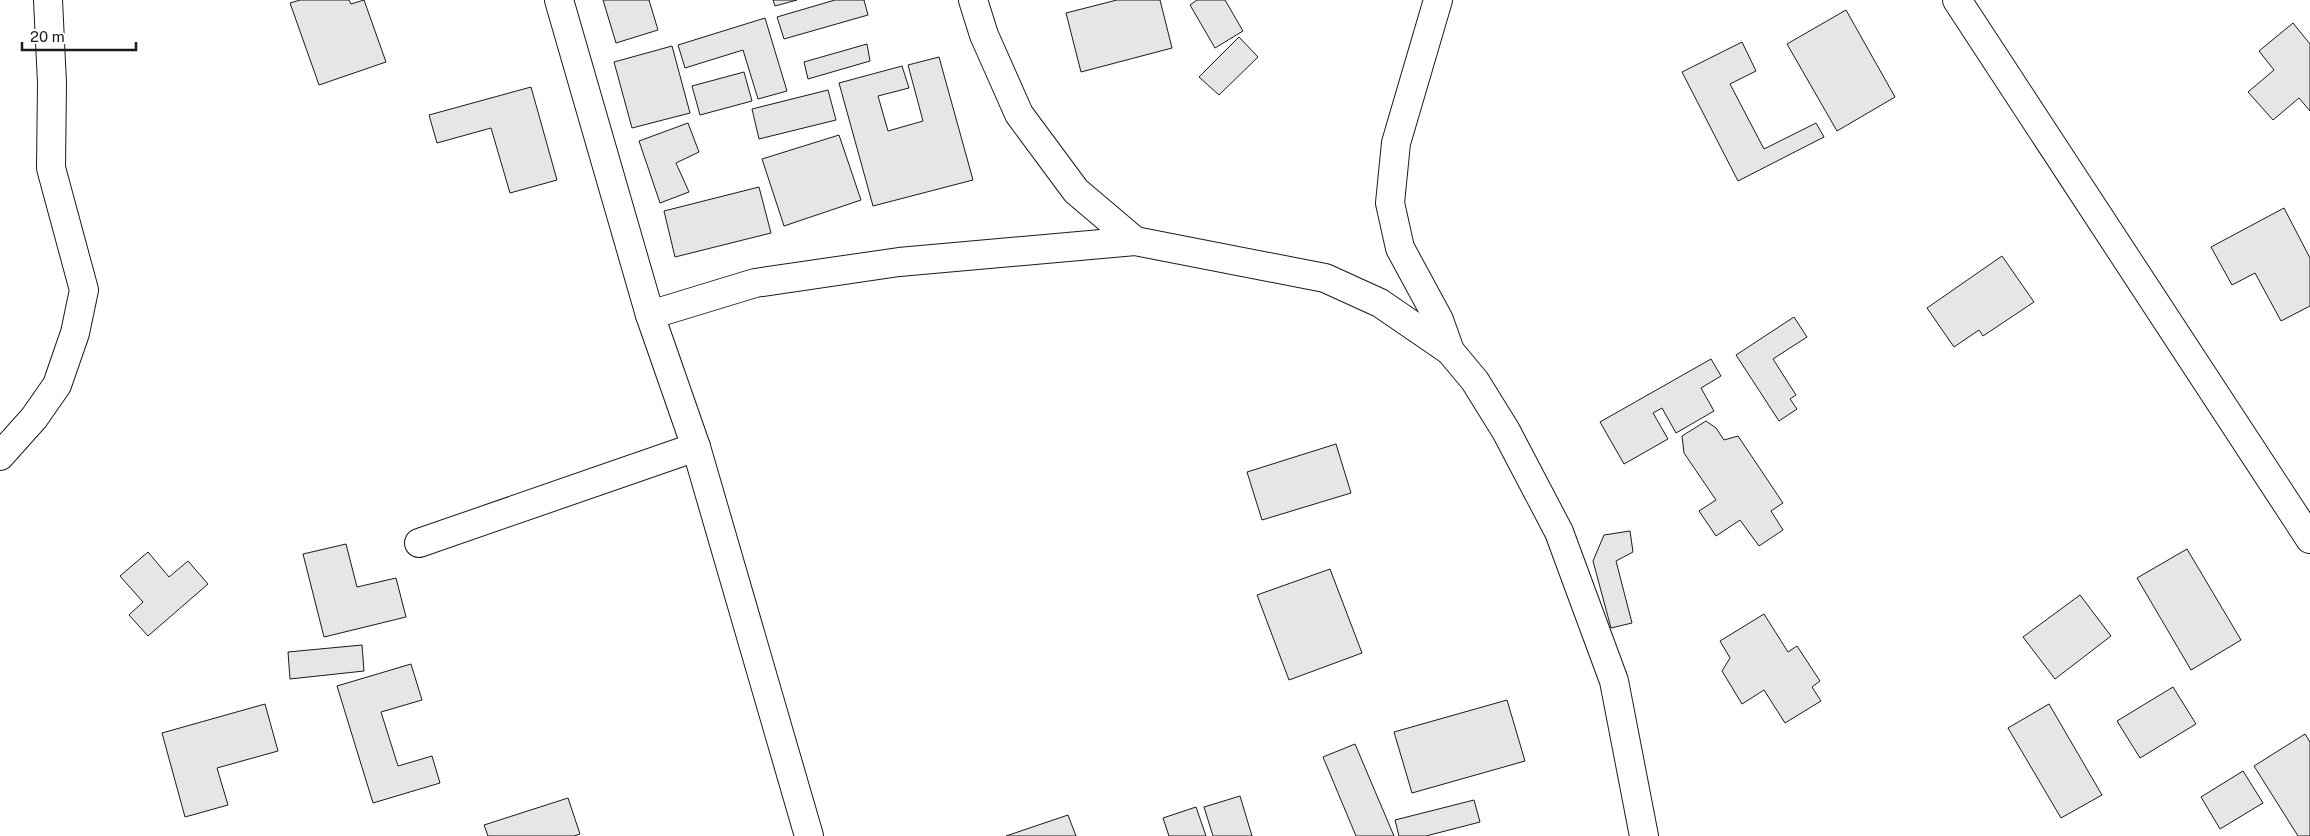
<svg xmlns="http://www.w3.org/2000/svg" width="2310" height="836" font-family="'Public Sans',sans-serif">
<rect width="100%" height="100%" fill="#fff"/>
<g fill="#e6e6e6" stroke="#1a1a1a">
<polygon points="300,0 349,0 351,4 364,0 386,62 319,85 290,3"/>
<polygon points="603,0 649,0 658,30 616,43"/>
<polygon points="773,0 797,0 775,6"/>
<polygon points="835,0 864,0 868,15 784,39 777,17"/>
<polygon points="1117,0 1160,0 1172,48 1081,72 1066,13"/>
<polygon points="1197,0 1225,0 1243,31 1215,48 1190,5"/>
<polygon points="1846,10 1895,97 1837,131 1787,44"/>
<polygon points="765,18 787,91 758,99 743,50 685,68 678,45"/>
<polygon points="2293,23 2310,44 2310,111 2299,98 2273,120 2248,92 2274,70 2259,51"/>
<polygon points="1239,37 1258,57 1219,95 1199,77"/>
<polygon points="1742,42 1756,71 1730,84 1764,149 1816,123 1824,137 1738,181 1682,72"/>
<polygon points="867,44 870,61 808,79 804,62"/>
<polygon points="672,46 690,113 632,128 614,62"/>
<polygon points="939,57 973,180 873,206 839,83 902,66 909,88 878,96 888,131 923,121 908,65"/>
<polygon points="744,72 752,101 700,115 692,86"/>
<polygon points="531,87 557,180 510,193 491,128 437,143 429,115"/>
<polygon points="828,90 836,120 759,139 752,109"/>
<polygon points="688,123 699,152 676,163 689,192 660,203 639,141"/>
<polygon points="839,135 861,200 784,226 762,159"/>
<polygon points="759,187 771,233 675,257 664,211"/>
<polygon points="2284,208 2310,258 2310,306 2281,321 2255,273 2232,285 2211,247"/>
<polygon points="2002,256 2034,302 1983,336 1979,330 1954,347 1927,308"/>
<polygon points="1794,317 1807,337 1773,359 1796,395 1790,399 1797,409 1779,421 1736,355"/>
<polygon points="1711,359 1721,376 1701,388 1714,411 1676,433 1662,408 1653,413 1668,439 1624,464 1600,422"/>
<polygon points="1706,421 1716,428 1724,440 1738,436 1783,503 1771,511 1783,530 1759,546 1740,520 1716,536 1699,511 1716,500 1684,453 1682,436"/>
<polygon points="1336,444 1351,493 1262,520 1247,472"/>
<polygon points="1630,531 1633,552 1616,561 1632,623 1611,628 1593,561 1604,535"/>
<polygon points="346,544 357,587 396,578 406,617 324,637 303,554"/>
<polygon points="2187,549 2241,640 2191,670 2137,578"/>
<polygon points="148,552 169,577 188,561 208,584 148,636 129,615 143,602 120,576"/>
<polygon points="1330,569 1362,653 1289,680 1257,595"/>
<polygon points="2080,595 2111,636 2055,679 2023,637"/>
<polygon points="1764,614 1788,652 1797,646 1820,681 1812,687 1821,701 1785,723 1764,690 1742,704 1722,671 1730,658 1720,641"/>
<polygon points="362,645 364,671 290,679 288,652"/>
<polygon points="411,664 422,700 381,712 398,766 432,756 440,783 373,803 337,686"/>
<polygon points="2173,687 2196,724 2140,758 2117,721"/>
<polygon points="1507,700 1525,761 1412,793 1394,732"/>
<polygon points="265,704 278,751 217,768 228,805 185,817 162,733"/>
<polygon points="2049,704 2102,795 2061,818 2008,728"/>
<polygon points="2305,734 2310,742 2310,836 2298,836 2254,766"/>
<polygon points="1355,744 1394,836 1356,836 1323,757"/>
<polygon points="2243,771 2263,803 2220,829 2201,797"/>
<polygon points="1240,796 1252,836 1213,836 1204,807"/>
<polygon points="568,798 580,834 574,836 488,836 484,825"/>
<polygon points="1474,800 1480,822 1426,836 1399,836 1395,820"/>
<polygon points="1196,807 1206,836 1169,836 1163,818"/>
<polygon points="1068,815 1076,836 1006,836"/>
</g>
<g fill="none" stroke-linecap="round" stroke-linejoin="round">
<g stroke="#1a1a1a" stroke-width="30">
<g id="street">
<polyline points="559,0 650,315 696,447 809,836"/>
<polyline points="973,0 984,35 1019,114 1076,191 1135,241"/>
<polyline points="1438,0 1396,143 1390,203 1400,248 1439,320 1450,351"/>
<polyline points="1957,0 2310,539"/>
<polyline points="650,315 755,283 899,262 1135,241 1325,278 1380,303 1450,351 1475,381 1506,431 1559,532 1614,681 1644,836"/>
<polyline points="0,456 34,418 57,385 75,333 84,290 51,168 52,83 48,0"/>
<polyline points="419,543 696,447"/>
</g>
</g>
<use href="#street" stroke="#fff" stroke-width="28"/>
</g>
<path d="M22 42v8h114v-8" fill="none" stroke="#1a1a1a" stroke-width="2.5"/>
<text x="30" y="42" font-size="15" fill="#1a1a1a" stroke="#ffffff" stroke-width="4" paint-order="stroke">20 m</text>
</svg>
